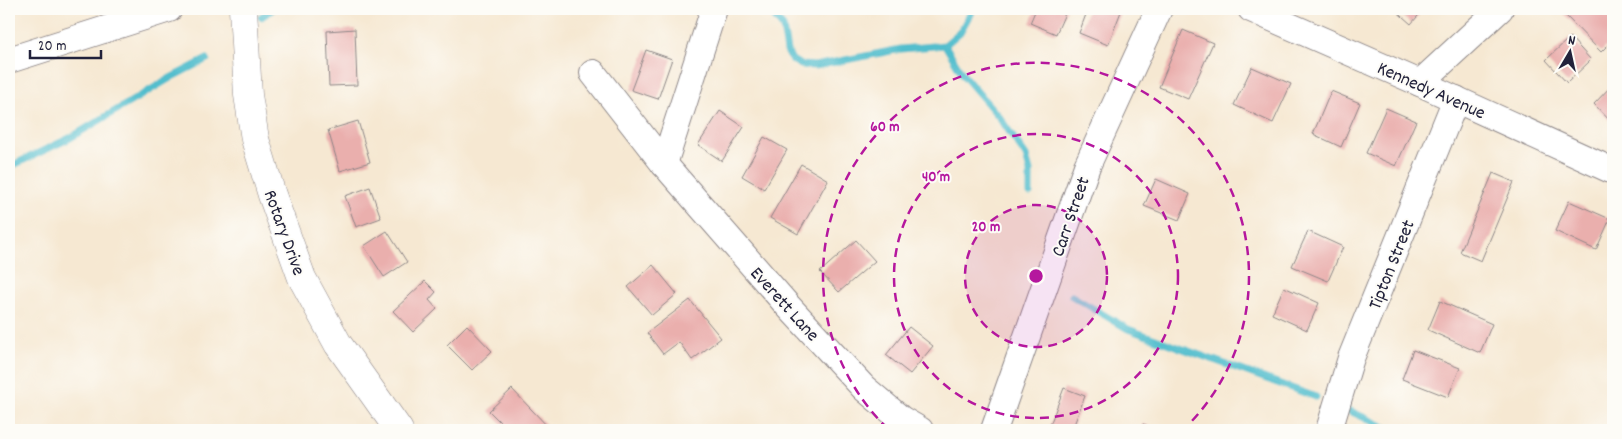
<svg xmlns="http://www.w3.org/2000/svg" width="1622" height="439" font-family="Dekko,sans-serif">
<rect width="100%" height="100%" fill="#fdfcf7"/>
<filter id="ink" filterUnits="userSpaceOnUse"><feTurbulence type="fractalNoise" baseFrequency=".02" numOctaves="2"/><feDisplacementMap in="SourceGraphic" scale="10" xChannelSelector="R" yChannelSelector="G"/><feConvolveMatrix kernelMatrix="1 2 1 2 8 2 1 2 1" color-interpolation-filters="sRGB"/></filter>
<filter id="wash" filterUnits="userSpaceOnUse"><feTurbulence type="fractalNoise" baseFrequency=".0096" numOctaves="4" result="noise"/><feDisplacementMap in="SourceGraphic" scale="20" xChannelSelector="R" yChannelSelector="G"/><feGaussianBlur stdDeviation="1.12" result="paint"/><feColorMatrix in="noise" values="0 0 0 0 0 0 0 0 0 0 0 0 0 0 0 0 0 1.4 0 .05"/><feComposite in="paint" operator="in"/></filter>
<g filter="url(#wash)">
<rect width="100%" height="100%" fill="#f6e8d2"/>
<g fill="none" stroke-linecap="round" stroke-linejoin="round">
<g stroke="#52becd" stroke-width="7">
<polyline points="768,9 783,27 787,51 792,60 801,65 815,66 901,49 945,45 960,32 973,9"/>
<polyline points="261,17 273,9"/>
<polyline points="945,45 963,75 1000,118 1026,156 1030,171 1030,193"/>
<polyline points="9,167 70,138 172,77 207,59"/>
<polyline points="1072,296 1128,329 1316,397"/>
<polyline points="1348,410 1391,430"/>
</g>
</g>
<g id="blocks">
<g fill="#eaafad">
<polygon points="1036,9 1067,9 1056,34 1030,23"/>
<polygon points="1088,9 1122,9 1108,45 1079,33"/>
<polygon points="1394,9 1424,9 1411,24"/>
<polygon points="1569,9 1603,9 1613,19 1613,40 1601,52 1564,14"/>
<polygon points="355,29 357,85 329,86 327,31"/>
<polygon points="1183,30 1213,43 1188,99 1159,87"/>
<polygon points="1570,37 1591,60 1567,83 1546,60"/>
<polygon points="646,50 672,59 658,99 631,90"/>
<polygon points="1252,67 1291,84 1273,123 1234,105"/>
<polygon points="1613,84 1613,124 1594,104"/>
<polygon points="1331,91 1360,103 1341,147 1313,134"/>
<polygon points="1386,108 1416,121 1396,166 1366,153"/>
<polygon points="720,111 744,127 722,161 698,145"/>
<polygon points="358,121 370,162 340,171 328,130"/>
<polygon points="764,137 787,150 764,189 742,176"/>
<polygon points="801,164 828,180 798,234 770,218"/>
<polygon points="1493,173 1514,182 1481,261 1460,252"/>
<polygon points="1156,179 1190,194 1179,220 1144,206"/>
<polygon points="370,187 381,218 356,227 345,196"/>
<polygon points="1569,201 1610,219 1596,250 1555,231"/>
<polygon points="387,231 407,262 384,277 364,246"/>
<polygon points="1308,231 1343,247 1328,281 1292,266"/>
<polygon points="856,240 875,261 839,292 820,272"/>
<polygon points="653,265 677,294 652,315 628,287"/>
<polygon points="425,281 436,292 429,300 437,309 413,332 393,311"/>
<polygon points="1284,287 1319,303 1307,330 1272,314"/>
<polygon points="690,300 721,338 692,360 679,342 663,354 647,333"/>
<polygon points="1440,301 1492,324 1480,353 1428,330"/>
<polygon points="467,325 492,351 472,370 447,345"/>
<polygon points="909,327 933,346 910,374 886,355"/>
<polygon points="1413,350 1460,368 1448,397 1402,379"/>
<polygon points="1064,388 1085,396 1072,430 1048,430"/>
<polygon points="512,389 550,429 549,430 508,430 489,411"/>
<polygon points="1143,424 1160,430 1140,430"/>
</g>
</g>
</g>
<g filter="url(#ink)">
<use href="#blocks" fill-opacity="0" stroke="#8c8586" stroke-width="1"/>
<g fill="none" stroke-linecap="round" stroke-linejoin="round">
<g stroke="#8c8586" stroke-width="28">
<g id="minor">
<polyline points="1251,9 1420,83 1613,171"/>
<polyline points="9,60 169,9"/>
<polyline points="593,73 664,164 788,306 864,388 901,419 920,430"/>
<polyline points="1420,83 1500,9"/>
<polyline points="664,164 714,9"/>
<polyline points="994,430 1087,166 1159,9"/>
<polyline points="1329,430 1351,358 1456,99"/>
</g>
</g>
<g stroke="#8c8586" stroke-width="29">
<polyline id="tertiary" points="243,9 248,95 255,139 272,195 302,278 338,344 399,430"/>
</g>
<use href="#minor" stroke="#fff" stroke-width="26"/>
<use href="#tertiary" stroke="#fff" stroke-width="28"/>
</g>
</g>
<circle cx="1036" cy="276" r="71" fill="#b5179e" fill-opacity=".12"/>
<g fill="none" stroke="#b5179e" stroke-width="2.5" stroke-dasharray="9 6">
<circle cx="1036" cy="276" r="71"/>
<circle cx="1036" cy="276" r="142"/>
<path d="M888 429A213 213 0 1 1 1184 429"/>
</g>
<g text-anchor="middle" stroke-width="4" stroke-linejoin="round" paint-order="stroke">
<g font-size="19" fill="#22223b" stroke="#fdfcf7">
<text transform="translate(1432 89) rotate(24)" y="7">Kennedy Avenue</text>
<text transform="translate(1069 216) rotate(-71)" y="7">Carr Street</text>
<text transform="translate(286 232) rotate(70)" y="7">Rotary Drive</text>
<text transform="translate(1390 264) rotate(-68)" y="7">Tipton Street</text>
<text transform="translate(786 303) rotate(48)" y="7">Everett Lane</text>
</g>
</g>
<circle cx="1036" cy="276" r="8" fill="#b5179e" stroke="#fdfcf7" stroke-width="2.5"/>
<g font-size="15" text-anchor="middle" font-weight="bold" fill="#b5179e" stroke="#fdfcf7" stroke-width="4" stroke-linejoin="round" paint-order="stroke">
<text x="885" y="131">60 m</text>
<text x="936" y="181">40 m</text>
<text x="986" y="231">20 m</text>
</g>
<rect width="1622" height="439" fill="none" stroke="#fdfcf7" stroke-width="30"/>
<g transform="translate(1570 52) rotate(9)" stroke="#fdfcf7" stroke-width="4" paint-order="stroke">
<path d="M0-4L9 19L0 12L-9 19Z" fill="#22223b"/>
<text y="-8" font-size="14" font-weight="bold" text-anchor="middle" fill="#22223b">N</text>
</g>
<path d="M30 50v8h71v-8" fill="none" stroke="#22223b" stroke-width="2.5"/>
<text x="38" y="50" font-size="15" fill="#22223b" stroke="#fdfcf7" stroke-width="4" paint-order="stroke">20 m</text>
</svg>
